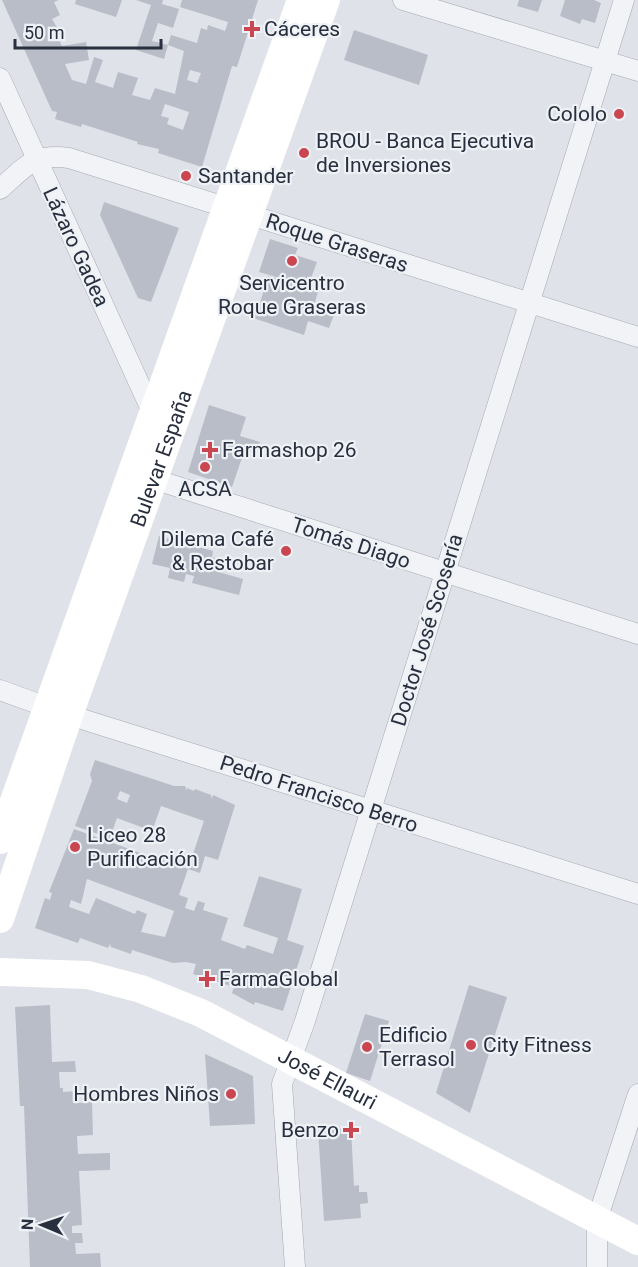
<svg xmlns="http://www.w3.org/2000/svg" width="638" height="1267" font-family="Roboto,sans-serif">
<rect width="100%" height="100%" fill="#dfe2e8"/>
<g fill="#b9bdc7" fill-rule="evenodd">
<path d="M2,0h57l-5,2 6,13 -8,4 12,20 -4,3 2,4 24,-4 3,18 -24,4 7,16 14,4 8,-27 9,3 -8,22 18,6 5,-16 20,6 -6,17 18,5 5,-12 20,6 9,-43 -16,-6 3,-10 26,8 4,-15 6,2 1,-5 17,6 3,-9 -48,-15 2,-7h76l-21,67 -5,-1 -30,101 -44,-14 1,-4 -22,-5 1,-2 -56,-18 -1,3 -26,-8 2,-7 -5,-1zM190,70l11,3 -4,10 -10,-3zM165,104l24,8 -6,18 -16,-6 2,-6 -8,-2z"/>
<polygon points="76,0 122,0 116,17 75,4"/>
<polygon points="136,0 163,0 162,4 179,9 173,28 158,23 152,41 168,45 164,59 136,50 151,5"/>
<polygon points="519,0 542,0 538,12 517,6"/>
<polygon points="565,0 594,0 601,3 595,23 582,19 580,24 560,16"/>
<polygon points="354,30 428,55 419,85 344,60"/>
<polygon points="104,202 179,228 151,302 138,298 100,215"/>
<polygon points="270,239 298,248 295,255 317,262 307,289 318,292 314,305 335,312 329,328 308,321 304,335 253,318 256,309 258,310 268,276 287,280 259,272"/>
<polygon points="209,405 246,417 240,436 260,442 256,453 245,449 232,487 188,472"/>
<polygon points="159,536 213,551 212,557 218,559 215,571 243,579 239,595 192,583 194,576 186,574 184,582 168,578 170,568 152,564"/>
<path d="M95,760l79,26h11l2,5v-3l7,3 1,-2 16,6 1,4 1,-4 22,10 -17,55 -13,-4 -5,17 -12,-4 16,-48 -43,-15 -9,25 -35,-13 -7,20 -35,-12 17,-45 -2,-7zM120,791l10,4 -3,8 -10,-4z"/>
<path d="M74,829l83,30 1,-4 6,2 -1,3 25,9 -9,26 9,3 -3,10 9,3 4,-10 7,2 -2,7 25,8 -7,22 24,9 2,-4 26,9 5,-16 -35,-12 16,-50 43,13 -15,51 17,6 -21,65 -28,-9 -1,3 -22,-12 2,-6 -41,-13 3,-10 -10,-2 -13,1 -41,-13 -1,4 -20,-7 -1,-3 -2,4 -28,-10 -2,5 -43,-15 10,-30 5,2 2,-7 -3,-1zM87,879l87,32 -9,26 -24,-5 6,-18 -10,-4 -2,4 -39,-16 -7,16 -20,-7 2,-7 10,4z"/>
<polygon points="469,985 507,997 470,1113 436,1093"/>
<polygon points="50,1005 52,1062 75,1061 76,1072 59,1072 60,1088 63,1088 63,1092 78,1091 78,1103 92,1102 93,1135 77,1136 78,1154 110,1153 110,1170 79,1171 82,1225 72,1226 72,1233 82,1233 83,1243 75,1243 76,1254 100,1253 101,1267 30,1267 24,1106 20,1106 15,1007"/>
<polygon points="365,1014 389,1021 370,1081 346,1073"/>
<polygon points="205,1054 253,1076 255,1124 210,1126"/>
<polygon points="351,1128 354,1186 359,1185 359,1192 367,1192 368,1203 360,1204 361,1218 324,1221 318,1130"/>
</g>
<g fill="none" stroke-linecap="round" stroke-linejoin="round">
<g stroke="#a4a9b2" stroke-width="21">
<g id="street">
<polyline points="403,0 638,71"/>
<polyline points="0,78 154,416"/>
<path d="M0,189c25,-22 33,-36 69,-31l569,179"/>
<polyline points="144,476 638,634"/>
<polyline points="0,690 69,715 638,894"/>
<polyline points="295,1267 282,1084 305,1021 624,0"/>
<polyline points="597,1267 597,1220 638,1094"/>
</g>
</g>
<use href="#street" stroke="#f1f3f6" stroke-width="20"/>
<g stroke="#fff" stroke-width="28">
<polyline points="0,840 301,0"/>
<path id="s1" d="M0,919l69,-204 257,-715"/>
<path id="s2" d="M0,972l88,3 53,14 60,24 437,228"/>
</g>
</g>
<g fill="#ca4650" stroke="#eef1f5" stroke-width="2">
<path d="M249 20h6v6h6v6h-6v6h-6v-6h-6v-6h6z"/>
<circle cx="619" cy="114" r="6"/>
<circle cx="304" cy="153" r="6"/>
<circle cx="186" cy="176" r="6"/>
<circle cx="292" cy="261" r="6"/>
<path d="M207 441h6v6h6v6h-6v6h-6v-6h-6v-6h6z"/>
<circle cx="205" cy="467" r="6"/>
<circle cx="286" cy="551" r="6"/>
<circle cx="75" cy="847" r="6"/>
<path d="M204 970h6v6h6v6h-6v6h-6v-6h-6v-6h6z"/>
<circle cx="471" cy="1045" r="6"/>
<circle cx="367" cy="1047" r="6"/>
<circle cx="231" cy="1094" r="6"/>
<path d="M348 1121h6v6h6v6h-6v6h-6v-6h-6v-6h6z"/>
</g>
<g text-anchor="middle" stroke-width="4.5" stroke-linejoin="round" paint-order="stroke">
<g font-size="21" fill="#282f3e" stroke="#eef1f5" text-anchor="start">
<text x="264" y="36">Cáceres</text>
<text x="607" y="121" text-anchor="end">Cololo</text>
<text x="316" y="148">BROU - Banca Ejecutiva<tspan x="316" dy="24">de Inversiones</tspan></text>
<text x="198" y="183">Santander</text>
<text x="292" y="290" text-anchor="middle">Servicentro<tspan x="292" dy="24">Roque Graseras</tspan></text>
<text x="222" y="457">Farmashop 26</text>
<text x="205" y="496" text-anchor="middle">ACSA</text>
<text x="274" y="546" text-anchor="end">Dilema Café<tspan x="274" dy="24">&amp; Restobar</tspan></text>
<text x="87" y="842">Liceo 28<tspan x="87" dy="24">Purificación</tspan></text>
<text x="219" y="986">FarmaGlobal</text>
<text x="379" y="1042">Edificio<tspan x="379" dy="24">Terrasol</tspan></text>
<text x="483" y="1052">City Fitness</text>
<text x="219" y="1101" text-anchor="end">Hombres Niños</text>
<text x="339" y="1137" text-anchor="end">Benzo</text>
</g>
<g font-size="21" fill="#282f3e" stroke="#eef1f5">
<text transform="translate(337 243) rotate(18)" y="7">Roque Graseras</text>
<text transform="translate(76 247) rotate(65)" y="7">Lázaro Gadea</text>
<text dy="7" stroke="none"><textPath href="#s1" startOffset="488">Bulevar España</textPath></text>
<text transform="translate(351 543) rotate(18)" y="7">Tomás Diago</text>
<text transform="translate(427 630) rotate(-73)" y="7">Doctor José Scosería</text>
<text transform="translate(319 794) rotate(18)" y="7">Pedro Francisco Berro</text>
<text dy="7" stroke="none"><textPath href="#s2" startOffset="350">José Ellauri</textPath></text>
</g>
</g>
<g transform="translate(42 1225) rotate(272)" stroke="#eef1f5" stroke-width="4.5" paint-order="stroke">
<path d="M0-4.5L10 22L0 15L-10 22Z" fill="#282f3e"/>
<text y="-9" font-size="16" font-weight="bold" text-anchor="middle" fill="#282f3e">N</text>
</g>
<path d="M15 39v9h146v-9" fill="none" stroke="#282f3e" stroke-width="3"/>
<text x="24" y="39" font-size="18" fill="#282f3e" stroke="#eef1f5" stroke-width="4.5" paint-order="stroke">50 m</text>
</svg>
